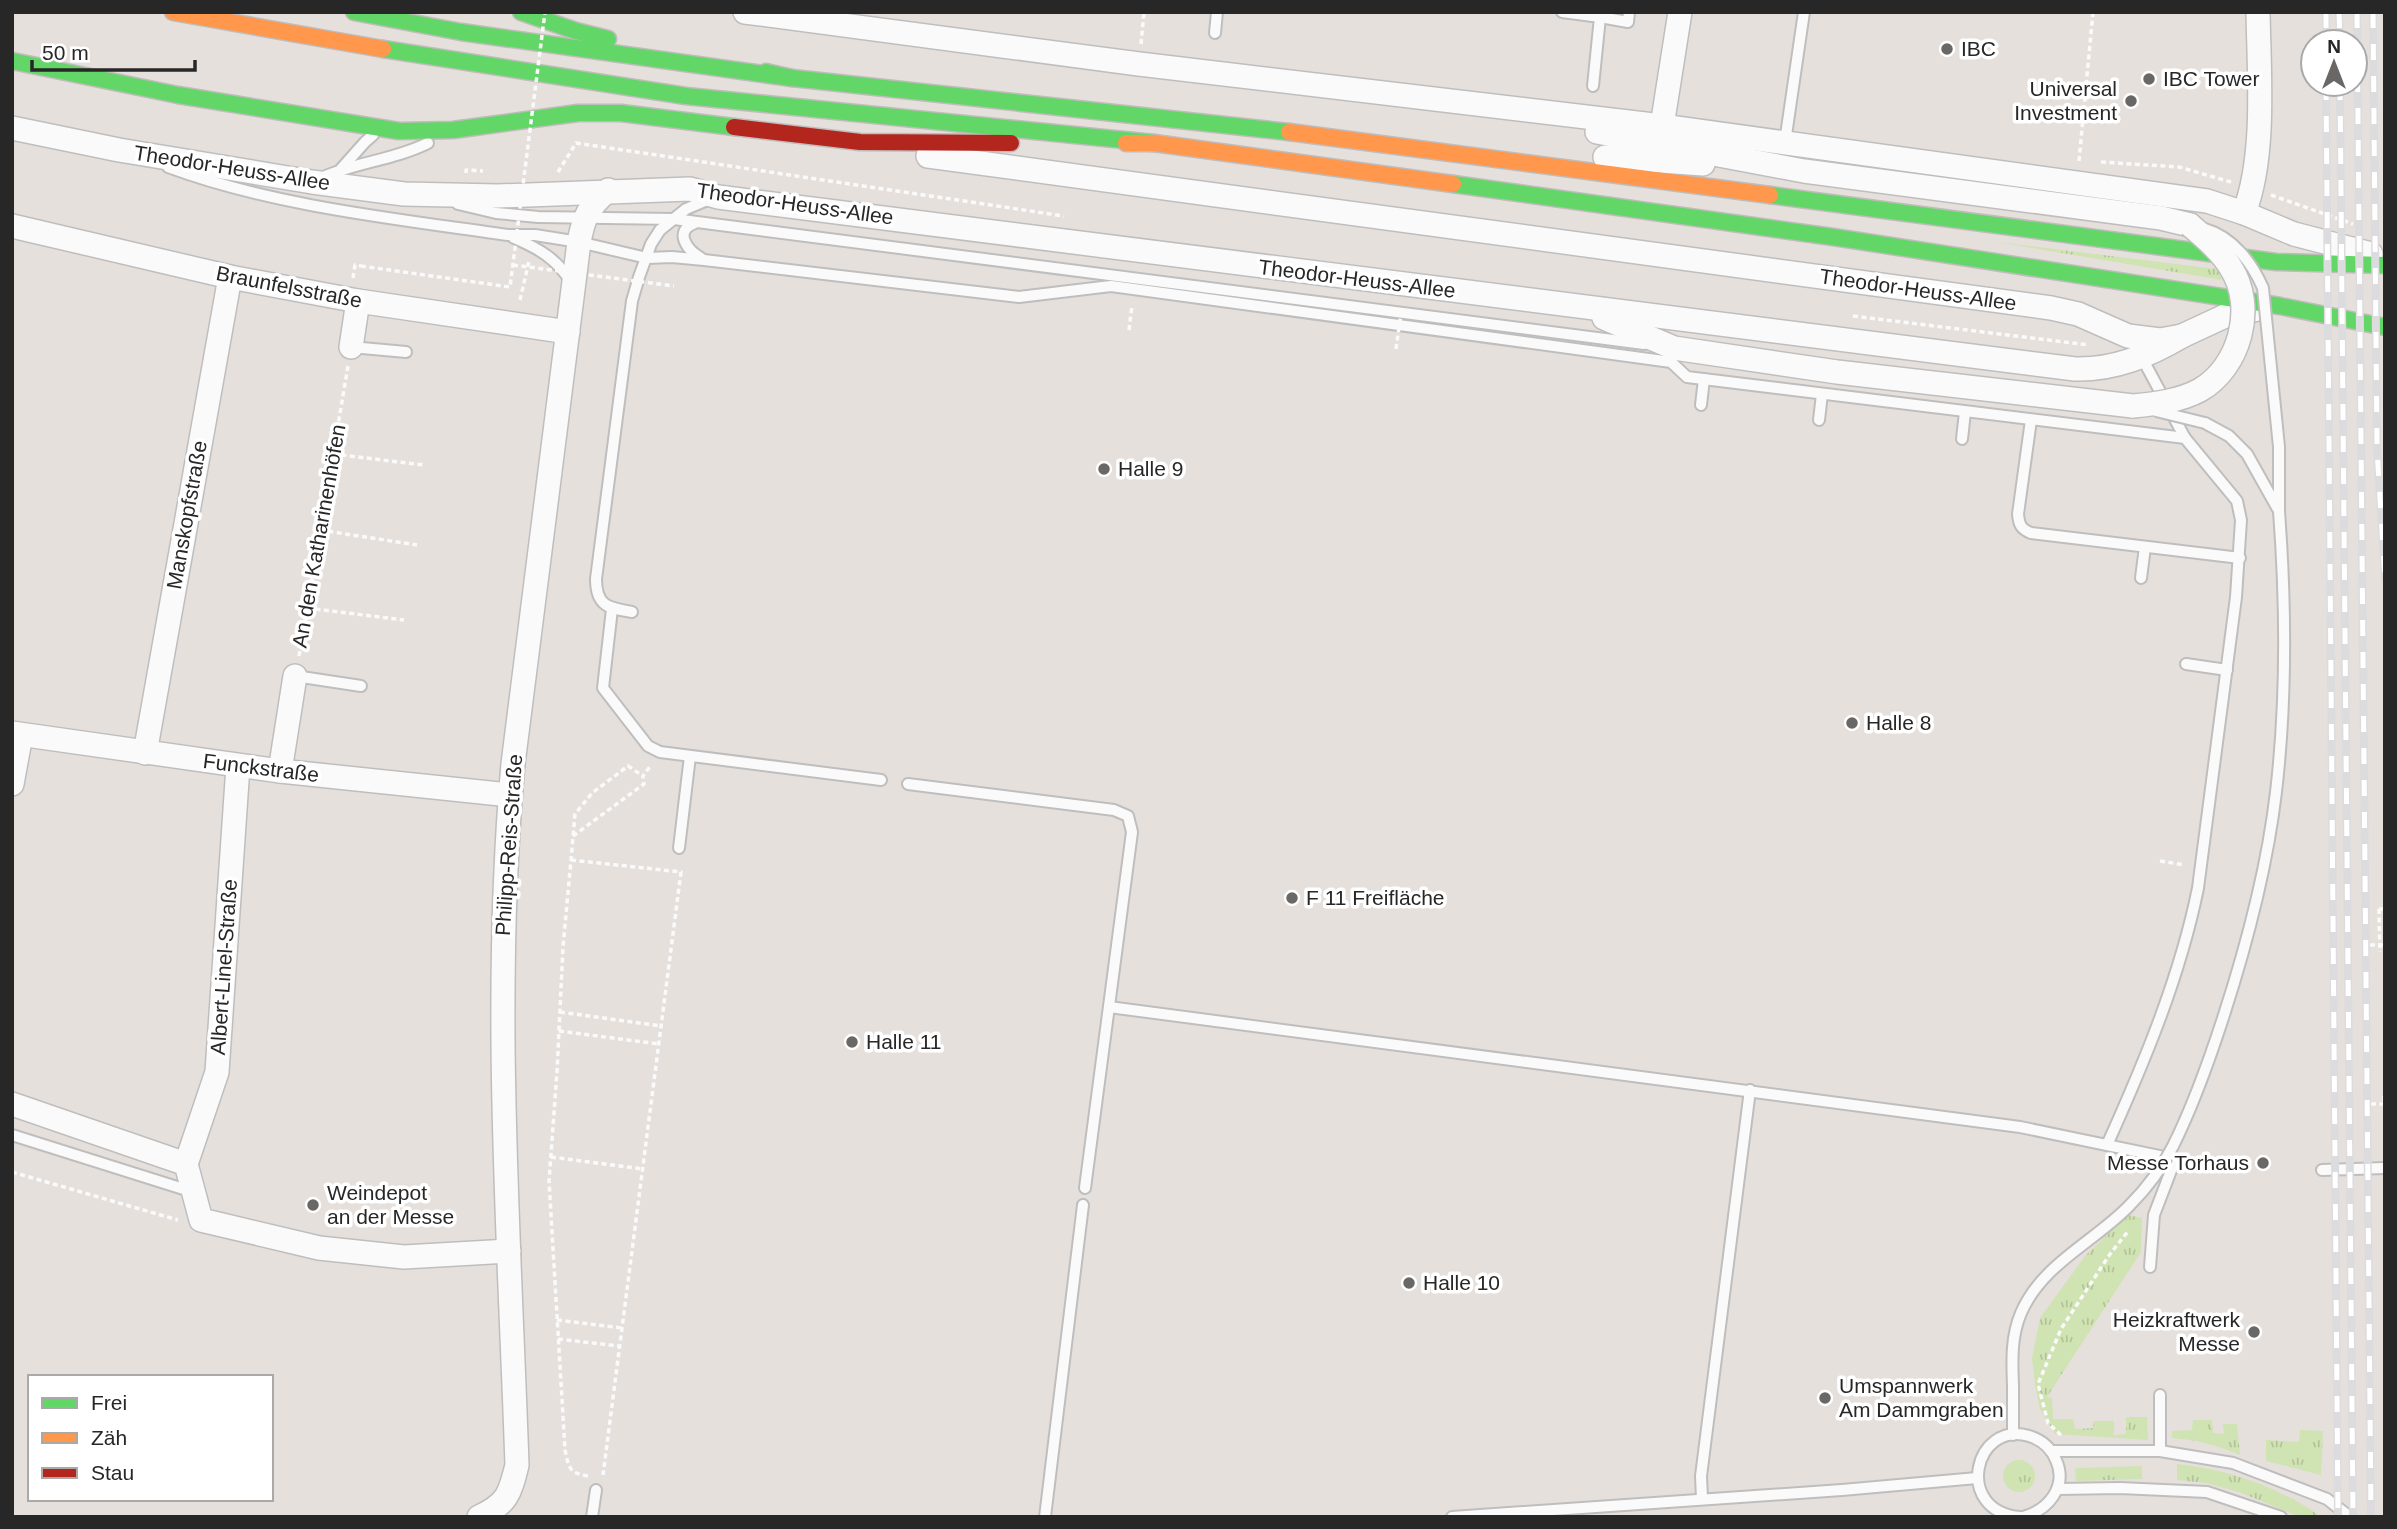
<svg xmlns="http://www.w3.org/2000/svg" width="2397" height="1529" font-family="Arial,sans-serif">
<defs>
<pattern id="grass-tufts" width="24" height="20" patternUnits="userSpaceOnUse" patternTransform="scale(1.75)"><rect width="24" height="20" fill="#d0e3b2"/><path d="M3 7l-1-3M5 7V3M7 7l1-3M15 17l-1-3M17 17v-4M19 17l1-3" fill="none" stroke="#b3c399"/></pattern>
</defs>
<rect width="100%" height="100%" fill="#e6e0dc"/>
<g fill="url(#grass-tufts)">
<polygon points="1997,242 2217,269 2222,280"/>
<polygon points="2128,1215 2142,1218 2141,1252 2047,1397 2052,1398 2053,1419 2073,1419 2075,1429 2093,1428 2093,1421 2114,1421 2114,1435 2126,1434 2126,1417 2147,1417 2148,1440 2055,1434 2040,1409 2035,1385 2032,1358 2040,1318 2085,1256"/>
<path d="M2193,1420h19l1,13 11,1 -1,-10h14l3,31c-23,-10 -43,-15 -68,-17v-7l20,-1z"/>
<polygon points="2300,1430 2323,1431 2321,1475 2266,1461 2266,1440 2299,1442"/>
<circle cx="2019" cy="1476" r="16"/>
<path d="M2177,1464c50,5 103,23 144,53h-21l-61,-25 -33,-9 -29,-3z"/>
<polygon points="2142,1466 2142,1479 2076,1481 2075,1468"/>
</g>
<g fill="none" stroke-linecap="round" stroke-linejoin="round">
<g stroke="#bfbebe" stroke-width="14">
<g id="lane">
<polyline points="1562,12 1600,17 1593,86"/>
<polyline points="1600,17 1628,22 1629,12"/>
<polyline points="1215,33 1217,12"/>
<polyline points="1785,142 1804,12"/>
<path d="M168,167c105,39 229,52 340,68h27l44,7 68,16 25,-1 32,3 315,37 92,-11 560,76 16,15 498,61 52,63 4,19 -5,77 -38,291c-18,89 -54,175 -91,257"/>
<polyline points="341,169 365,142 373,135"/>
<path d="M321,178c35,-16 73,-18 107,-35"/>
<polyline points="458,204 496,213 538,217 674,219 1644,344"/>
<path d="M695,223c-22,8 -8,27 6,35"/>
<path d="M514,238c24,10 43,21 57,44"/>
<polyline points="351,347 406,352"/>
<polyline points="2141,356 2185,438"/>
<polyline points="1701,405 1704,379"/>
<polyline points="1819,420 1822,394"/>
<path d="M2031,420l-13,94c1,11 3,15 13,19l209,25"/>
<polyline points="2205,423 2229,436 2247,454 2279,511"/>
<polyline points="1962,439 1965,412"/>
<polyline points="2279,447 2279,509"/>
<polyline points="2141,578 2145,547"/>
<polyline points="612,609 603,688 648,746 660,752 881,780"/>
<path d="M632,612c-24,-4 -36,-6 -36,-33l36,-278 7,-24 12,-33 9,-14 26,-21 24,-10"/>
<polyline points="2186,664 2227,670"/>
<polyline points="295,676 361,686"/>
<polyline points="908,784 1114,810 1128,816 1132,832 1085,1188"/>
<polyline points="679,848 690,756"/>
<polyline points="1109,1007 2020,1127 2198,1164"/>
<polyline points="12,1135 193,1192"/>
<polyline points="2322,1170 2385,1168"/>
<polyline points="2150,1267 2154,1215 2175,1160"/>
<polyline points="2013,1386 2013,1435"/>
<polyline points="2160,1395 2160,1451"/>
<polyline points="2052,1451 2160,1451 2233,1463 2327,1499 2350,1517"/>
<polyline points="2058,1489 2120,1488 2207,1492 2281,1517"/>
<polyline points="1702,1499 1701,1476 1750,1090"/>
<polyline points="592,1517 596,1490"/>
<polyline points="1045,1517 1083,1205"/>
<polyline points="1452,1517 1842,1490 1977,1478"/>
<path d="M2020,1517c-67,-6 -46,-97 9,-81 13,4 22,12 27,24 12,27 -8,50 -33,57"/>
</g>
</g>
<g stroke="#bfbebe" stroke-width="26">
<g id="street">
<polyline points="745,12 1139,64 1662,126 2207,201 2244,213 2294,234 2371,254"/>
<polyline points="1662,126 1680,12"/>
<path d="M12,128l107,22 193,32 92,12 94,2 192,-7 28,8 1357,172c39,1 73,-13 107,-33"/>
<polyline points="1597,132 1804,171 2161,218 2190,225"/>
<polyline points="928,156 2051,308 2078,314 2128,336 2160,340 2182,336 2225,316 2258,309"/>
<polyline points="1605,157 1703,164"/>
<path d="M2244,213c22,-57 15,-140 14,-201"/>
<polyline points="12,226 230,277 358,301 568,332"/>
<polyline points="1604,318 1674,348 1837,372 2133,406"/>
<polyline points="351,347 358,301"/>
<polyline points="12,733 280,771 510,795"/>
<polyline points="145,753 230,277"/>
<polyline points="280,771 295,676"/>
<polyline points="12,784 21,735"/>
<polyline points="12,1104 186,1164"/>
<polyline points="186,1164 217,1072 238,766"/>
<polyline points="186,1164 201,1220 319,1248 404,1257 509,1251"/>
<path d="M479,1517c28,-13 31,-23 38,-52 -8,-234 -25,-468 -4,-701l66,-522c5,-26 9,-34 29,-52"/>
</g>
</g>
<g stroke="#bfbcbb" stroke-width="19">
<g id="fast">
<polyline points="354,12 461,32 792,78"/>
<polyline points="521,12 576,31 608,39"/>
<polyline points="383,49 686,96 1154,143"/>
<polyline points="12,61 178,95 399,131 453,130 578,113 621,113 734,127"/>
<polyline points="766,72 792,78 1289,132"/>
<polyline points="1453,184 1833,237 2280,306 2385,327"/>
<polyline points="1770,195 2276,262 2385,265"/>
</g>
</g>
<g stroke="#bfbcbb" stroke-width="19">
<g id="slow">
<polyline points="173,12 383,49"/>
<polyline points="1289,132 1770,195"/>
<polyline points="1126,143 1154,143 1453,184"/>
</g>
</g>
<g stroke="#bfbcbb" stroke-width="19">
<polyline id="jam" points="734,127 860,142 1011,143"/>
</g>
<g stroke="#fbfafa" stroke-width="3.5" stroke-dasharray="5 3.5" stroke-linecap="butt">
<polyline points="1141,44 1144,12"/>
<polyline points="2079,161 2093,12"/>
<polyline points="2101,162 2179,167 2231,182"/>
<polyline points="558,172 576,143 1064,216"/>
<polyline points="466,173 466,170 483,171"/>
<polyline points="2271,195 2353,224"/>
<polyline points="353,278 355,265 361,266"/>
<polyline points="520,300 529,261"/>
<polyline points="1853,316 2089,345"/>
<polyline points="1129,330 1132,305"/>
<polyline points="333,454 424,465"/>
<polyline points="320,530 417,545"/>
<polyline points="307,608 404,620"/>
<polyline points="299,656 348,366"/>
<polyline points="573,836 644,784 643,776 651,765"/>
<polyline points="571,860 681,872 603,1475"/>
<polyline points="2160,861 2185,865"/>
<polyline points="2379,909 2385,909"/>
<polyline points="2370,945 2385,945"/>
<polyline points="560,1012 661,1026"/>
<polyline points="559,1031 659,1044"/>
<polyline points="2384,1096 2384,1104"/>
<polyline points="2371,1104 2385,1104"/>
<polyline points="551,1157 643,1169"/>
<polyline points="12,1172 178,1220"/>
<polyline points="557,1320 622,1328"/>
<polyline points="558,1339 619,1346"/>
<polyline points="2061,1435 2048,1423 2038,1384 2061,1329 2110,1254 2129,1230"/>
<path d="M588,1476c-19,-3 -19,-8 -23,-26l-16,-269 8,-109 6,-125 8,-87 4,-46 17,-21 36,-27 15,10"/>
</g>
<use href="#lane" stroke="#fbfafa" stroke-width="10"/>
<use href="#street" stroke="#fbfafa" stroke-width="23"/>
<use href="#fast" stroke="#63d668" stroke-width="16"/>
<use href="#slow" stroke="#ff974d" stroke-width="16"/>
<use href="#jam" stroke="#b3261e" stroke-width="16"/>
<g stroke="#dcdcde" stroke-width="8">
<g id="rail">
<polyline points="2326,12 2326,42"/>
<polyline points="2339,12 2340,42"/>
<polyline points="2357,12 2371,1517"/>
<polyline points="2373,12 2377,449 2385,580"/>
<polyline points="2326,84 2338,1517"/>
<polyline points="2340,84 2353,1517"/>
</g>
</g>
<use href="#rail" stroke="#fff" stroke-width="5" stroke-dasharray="16" stroke-linecap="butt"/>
<g stroke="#bfbebe" stroke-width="14" stroke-linecap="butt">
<g id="lane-bridge">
<path d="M2205,229c28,8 47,34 58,59l16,159"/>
<polyline points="2156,411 2205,423"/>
<path d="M2013,1386c-1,-25 -2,-50 8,-73 21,-49 73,-71 108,-107 17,-17 33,-38 44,-60 20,-40 36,-85 50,-128 24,-74 44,-149 53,-226 11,-94 10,-187 3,-281"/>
</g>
</g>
<g stroke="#bfbebe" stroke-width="26" stroke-linecap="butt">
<path id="street-bridge" d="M2133,406c22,-2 47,-5 67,-16 40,-23 56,-83 31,-122 -10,-17 -26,-30 -41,-43"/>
</g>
<g stroke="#fbfafa" stroke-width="3.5" stroke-dasharray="5 3.5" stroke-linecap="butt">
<polyline points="513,265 674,286"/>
<polyline points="361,266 510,287 545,12"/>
<polyline points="1396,349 1401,313"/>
<polyline points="2379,909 2380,952"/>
</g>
<use href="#lane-bridge" stroke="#fbfafa" stroke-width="10"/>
<use href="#street-bridge" stroke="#fbfafa" stroke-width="23"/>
</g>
<g fill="#6a6866" stroke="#fff" stroke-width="2.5">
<circle cx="1947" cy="49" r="7"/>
<circle cx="2149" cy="79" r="7"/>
<circle cx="2131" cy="101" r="7"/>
<circle cx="1104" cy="469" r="7"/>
<circle cx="1852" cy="723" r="7"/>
<circle cx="1292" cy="898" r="7"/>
<circle cx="852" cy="1042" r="7"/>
<circle cx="2263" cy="1163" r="7"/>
<circle cx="313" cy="1205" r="7"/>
<circle cx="1409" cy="1283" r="7"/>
<circle cx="2254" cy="1332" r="7"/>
<circle cx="1825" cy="1398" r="7"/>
</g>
<g text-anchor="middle" stroke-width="7" stroke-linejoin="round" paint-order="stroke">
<g font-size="21" fill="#272727" stroke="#fff" text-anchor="start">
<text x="1961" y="56">IBC</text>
<text x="2163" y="86">IBC Tower</text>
<text x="2117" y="96" text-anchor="end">Universal<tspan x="2117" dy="24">Investment</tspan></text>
<text x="1118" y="476">Halle 9</text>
<text x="1866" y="730">Halle 8</text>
<text x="1306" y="905">F 11 Freifläche</text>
<text x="866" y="1049">Halle 11</text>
<text x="2249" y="1170" text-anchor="end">Messe Torhaus</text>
<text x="327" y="1200">Weindepot<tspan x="327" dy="24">an der Messe</tspan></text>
<text x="1423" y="1290">Halle 10</text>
<text x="2240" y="1327" text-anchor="end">Heizkraftwerk<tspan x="2240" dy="24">Messe</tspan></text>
<text x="1839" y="1393">Umspannwerk<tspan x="1839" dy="24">Am Dammgraben</tspan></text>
</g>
<g font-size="21" fill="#272727" stroke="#fff">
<text transform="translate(232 168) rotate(9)" y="7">Theodor-Heuss-Allee</text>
<text transform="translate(795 204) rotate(8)" y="7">Theodor-Heuss-Allee</text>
<text transform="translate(1357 279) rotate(7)" y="7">Theodor-Heuss-Allee</text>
<text transform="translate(289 287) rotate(11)" y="7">Braunfelsstraße</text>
<text transform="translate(1918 290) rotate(8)" y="7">Theodor-Heuss-Allee</text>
<text transform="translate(187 515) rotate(-80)" y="7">Manskopfstraße</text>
<text transform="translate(319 536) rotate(-80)" y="7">An den Katharinenhöfen</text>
<text transform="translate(261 768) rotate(7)" y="7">Funckstraße</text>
<text transform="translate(509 845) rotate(-86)" y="7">Philipp-Reis-Straße</text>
<text transform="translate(224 967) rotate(-86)" y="7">Albert-Linel-Straße</text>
</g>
</g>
<rect width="2397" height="1529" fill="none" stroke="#272727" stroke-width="28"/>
<rect x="28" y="1375" width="245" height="126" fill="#ffffff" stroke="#a9a9a9" stroke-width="2"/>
<rect x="42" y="1398" width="35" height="10" fill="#63d668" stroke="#a9a9a9" stroke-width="2"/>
<text x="91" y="1410" font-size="21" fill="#272727">Frei</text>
<rect x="42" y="1433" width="35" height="10" fill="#ff974d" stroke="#a9a9a9" stroke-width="2"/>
<text x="91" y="1445" font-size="21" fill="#272727">Zäh</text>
<rect x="42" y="1468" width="35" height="10" fill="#b3261e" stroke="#a9a9a9" stroke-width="2"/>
<text x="91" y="1480" font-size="21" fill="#272727">Stau</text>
<g transform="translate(2334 63)"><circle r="33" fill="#ffffff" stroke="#a9a9a9" stroke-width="2"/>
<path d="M0-5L12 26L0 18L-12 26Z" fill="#6a6866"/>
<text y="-10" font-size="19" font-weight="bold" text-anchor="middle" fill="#272727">N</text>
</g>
<path d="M32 60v10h163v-10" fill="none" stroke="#272727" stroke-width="3.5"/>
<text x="42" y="60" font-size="21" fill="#272727" stroke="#ffffff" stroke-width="5" paint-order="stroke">50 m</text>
</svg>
